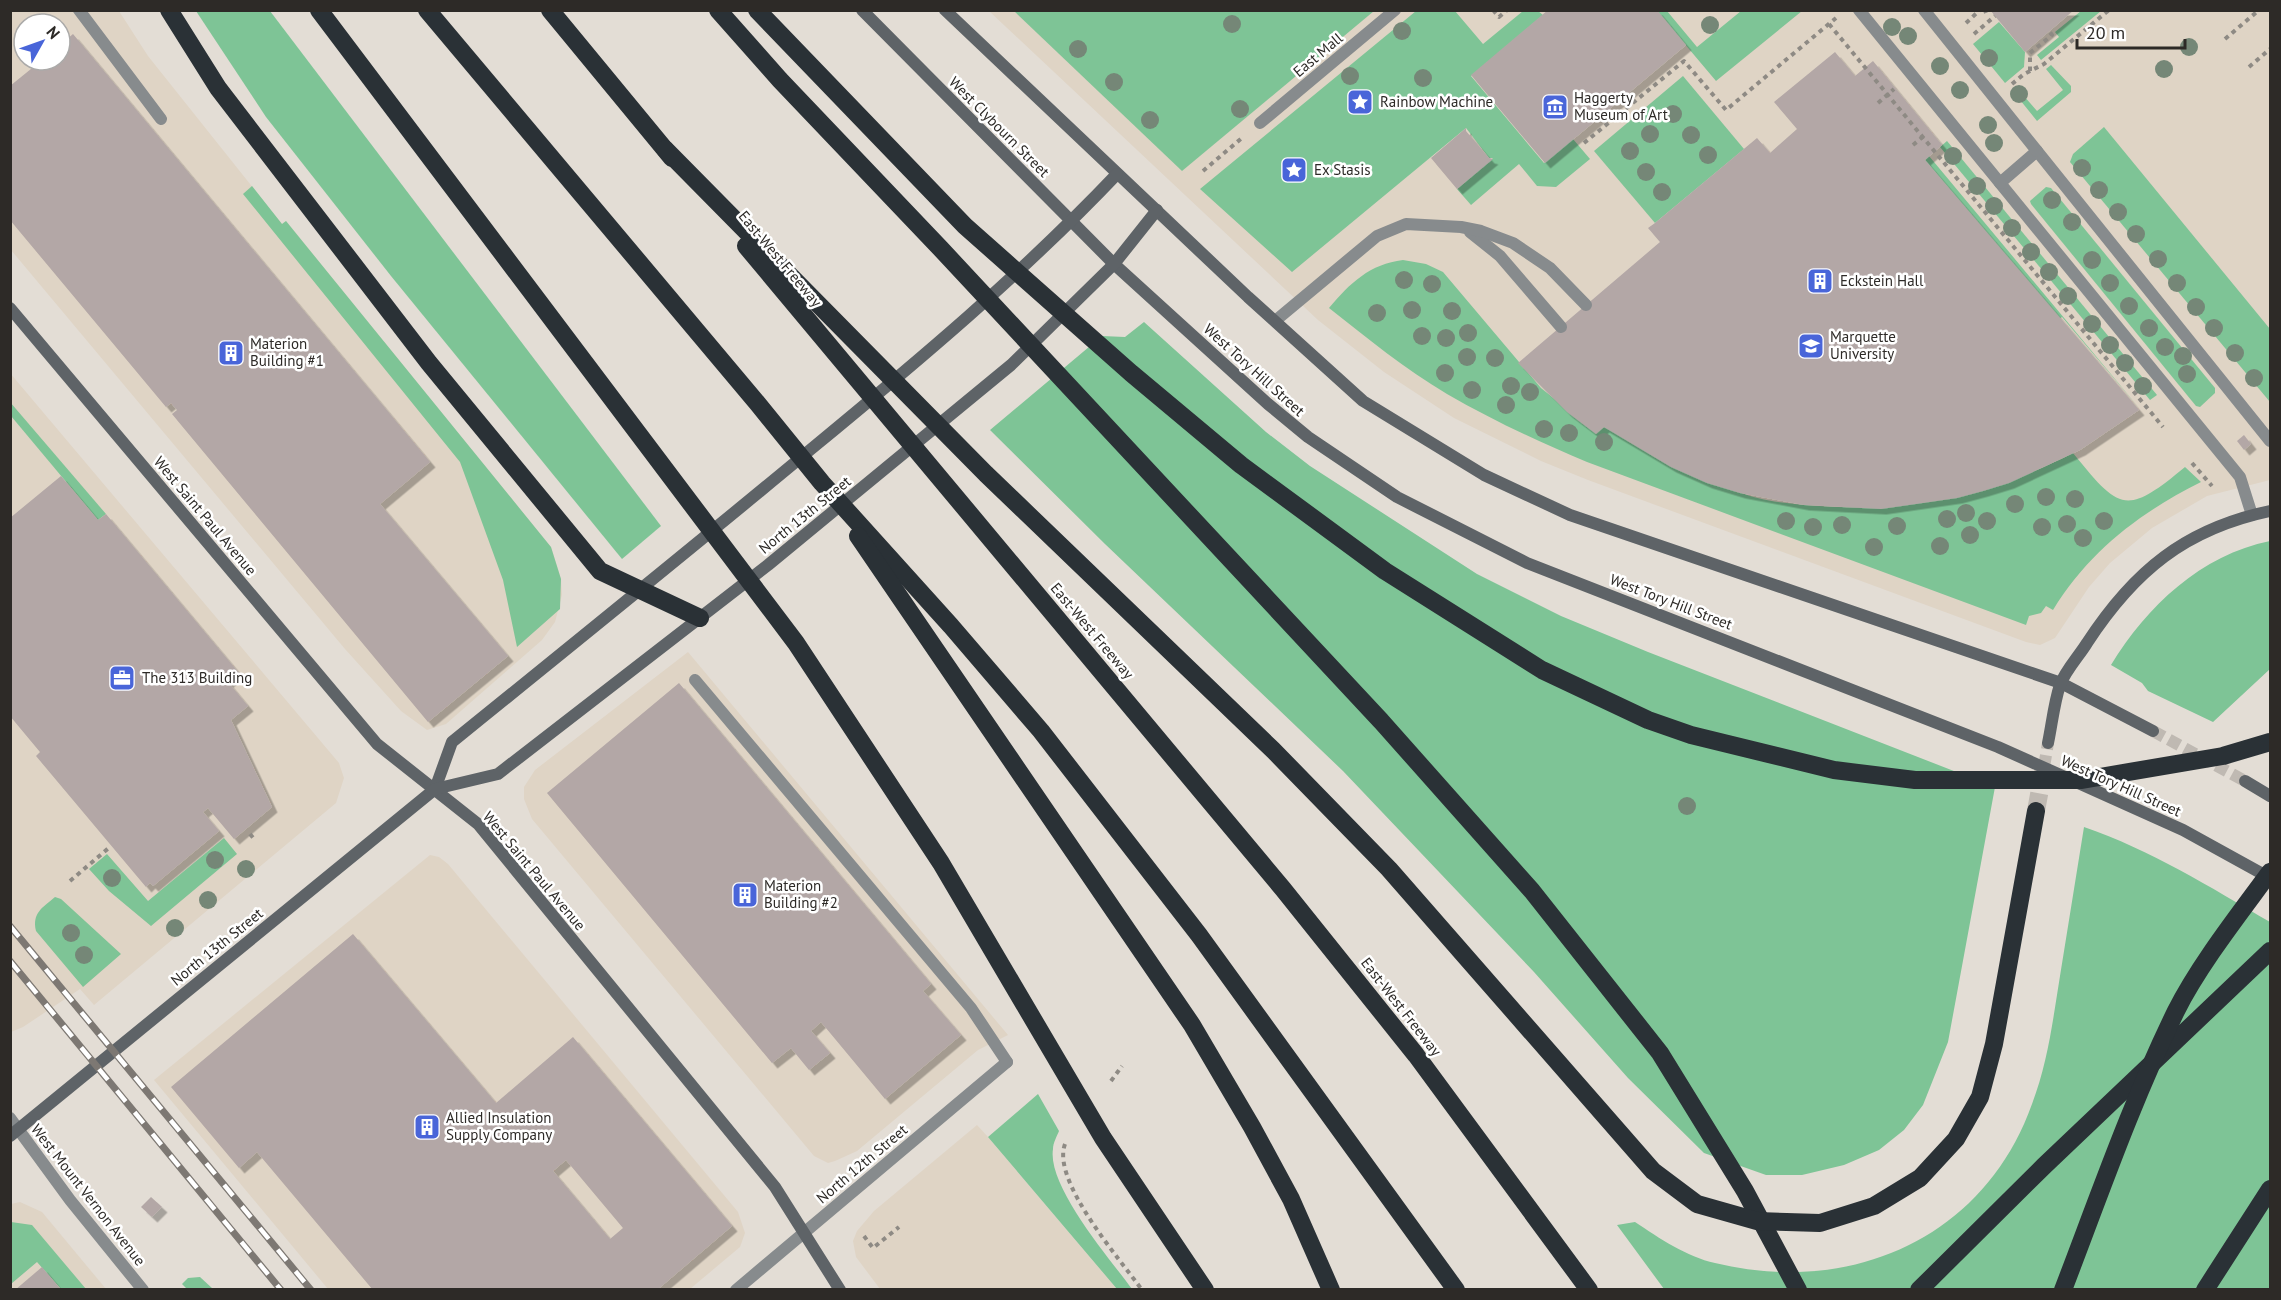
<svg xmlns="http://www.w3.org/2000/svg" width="2281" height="1300" font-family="'PT Sans',sans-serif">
<defs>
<filter id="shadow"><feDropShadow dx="5.5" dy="5.5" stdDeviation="0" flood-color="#0004"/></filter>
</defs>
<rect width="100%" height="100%" fill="#e3ddd5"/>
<g fill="#dfd4c5" fill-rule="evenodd">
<path d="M10,11h109l29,45 134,168 4,-3 265,326 10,32 1,16 -7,27 -13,18 -96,84 -19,6 -26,-19 -56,-62 -334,-399zM24,24h36v36h-36z"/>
<polygon points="989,11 2270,11 2270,480 2207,496 2152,528 2110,563 2089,587 2055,638 2040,645 2026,642 1588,480 1541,461 1454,418 1384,372 1318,320"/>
<polygon points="10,373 339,763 344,778 336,803 94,1005 80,989 23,1027 11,1032"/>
<polygon points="688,652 1008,1035 978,1050 857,1151 835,1161 828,1163 814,1156 532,819 524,799 524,787 535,770"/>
<polygon points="430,855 439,857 448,864 738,1212 745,1233 740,1247 690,1289 328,1289 154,1080"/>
<polygon points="977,1125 988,1137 1117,1289 880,1289 856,1257 853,1241 857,1231 874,1211"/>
<polygon points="20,1202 42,1212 106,1289 11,1290 11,1204"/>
</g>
<g fill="#7ec496">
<polygon points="196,11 270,11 661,526 622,559 391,276 266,117"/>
<polygon points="1014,11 1374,11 1182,171"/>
<polygon points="1416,11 1455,11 1483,44 1523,11 1538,11 1543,15 1471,76 1544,163 1573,139 1590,159 1556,187 1537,186 1519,164 1471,205 1457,189 1493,158 1489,158 1466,128 1292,272 1200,189"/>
<polygon points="1657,11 1667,11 1697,47 1741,11 1802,11 1716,81"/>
<polygon points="2081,11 2101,11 2041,60 2037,55 2059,37 2055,32"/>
<polygon points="1999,22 2025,52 2024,67 2005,83 1973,44"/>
<polygon points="2051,65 2071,86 2071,92 2037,121 2012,90 2016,87 2037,111 2063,90 2046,69"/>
<polygon points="1683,76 1744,149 1655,223 1594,151"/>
<polygon points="2104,127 2270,329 2270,402 2070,162 2073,154"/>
<polygon points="1947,141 2157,395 2150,400 1940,147"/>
<polygon points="1929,156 2140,409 2062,317 2059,319 1925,160"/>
<polygon points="252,186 282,224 286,221 551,547 561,579 560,609 517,647 503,580 460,462 243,194"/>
<polygon points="2046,187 2051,188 2215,388 2215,393 2200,407 2196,406 2031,204 2030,201"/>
<path d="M1403,260l23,4 17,8 98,116 55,45 8,-6c44,21 89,47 135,65 24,10 55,12 80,14 94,6 170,-10 254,-53 47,58 53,63 112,14l16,15c-60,30 -112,69 -148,128l-7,-4 -5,7 -12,3 -3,9 -439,-163c-48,-20 -95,-42 -140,-68 -42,-25 -80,-56 -118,-86 21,-25 41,-44 74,-48z"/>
<polygon points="1144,322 1266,432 1310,466 1477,574 1561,616 1648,652 1995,787 1948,1042 1923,1105 1904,1130 1879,1150 1844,1165 1802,1175 1766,1175 1704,1153 1628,1078 1534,972 1343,771 1105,544 990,430 1102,336 1125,337"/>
<polygon points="10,402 106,514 98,520 11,416"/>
<path d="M2270,541v128l-57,53 -65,-31 -6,-8 -31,-18c36,-59 90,-110 159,-124z"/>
<path d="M2084,827c67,23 126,60 186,95v367h-606l-47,-64 18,-3c24,16 52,35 80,41 135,33 269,-24 317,-159 16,-42 21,-85 28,-128 8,-50 16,-99 24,-149z"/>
<polygon points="224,838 237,854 151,926 109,891 89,869 107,854 148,901"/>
<path d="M55,897l6,2 60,55 -38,33 -47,-56c-4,-18 6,-23 19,-34z"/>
<path d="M1038,1094l21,37c-2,5 -6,12 -6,18 -6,37 57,110 79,140h-15l-129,-152z"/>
<polygon points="11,1222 32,1225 86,1289 61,1289 37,1262 11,1284"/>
<polygon points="200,1277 213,1289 187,1289 182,1284 188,1278"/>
</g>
<g fill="#b3a7a6" fill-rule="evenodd" filter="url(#shadow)">
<polygon points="1548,10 1657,10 1686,45 1545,163 1471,75"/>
<polygon points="1990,10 2074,10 2025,52"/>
<polygon points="73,34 430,462 380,504 508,656 428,722 172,414 177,410 171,403 166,407 10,220 10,86 42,60 60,60 60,45"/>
<polygon points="1835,52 1855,76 1873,61 1942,145 1925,160 2139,410 2080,450 2009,483 1983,491 1957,498 1881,509 1804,505 1740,493 1707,483 1671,467 1604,427 1596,434 1567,412 1518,363 1660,242 1648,228 1655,223 1757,138 1770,153 1797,129 1774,102"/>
<polygon points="1466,128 1466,131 1489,158 1493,159 1457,189 1431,158"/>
<polygon points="2244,435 2251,444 2244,450 2237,441"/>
<polygon points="61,476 98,520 106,514 239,673 228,682 248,706 231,720 272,807 234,839 208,808 203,812 219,831 153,886 150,883 146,887 36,756 40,752 10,716 10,518"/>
<polygon points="679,683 931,984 923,991 961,1035 885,1099 821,1022 811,1031 830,1053 809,1070 791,1048 772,1063 547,793"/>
<path d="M353,934l143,169 77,-66 159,189 -75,64h-284l-116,-138 -18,16 -68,-81zM566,1160l57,68 -13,11 -57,-68z"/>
<polygon points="151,1197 162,1207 152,1217 141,1207"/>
<polygon points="42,1267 61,1290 15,1290"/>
</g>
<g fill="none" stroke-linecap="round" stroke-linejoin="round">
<g stroke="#bfb9b2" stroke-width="12" stroke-dasharray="12 6" stroke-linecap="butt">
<polyline points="2153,731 2245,781"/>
<polyline points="2044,767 2048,743"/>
</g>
<polyline stroke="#bfb9b2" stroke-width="18" stroke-dasharray="18 9" stroke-linecap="butt" points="2036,811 2044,767"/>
<g stroke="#8e8a84" stroke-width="4" stroke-dasharray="4.5 4.5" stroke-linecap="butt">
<polyline points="1493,10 1499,17 1507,10"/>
<polyline points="1985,10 1986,13"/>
<polyline points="1966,23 1980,10"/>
<polyline points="1829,24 2163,427"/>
<polyline points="1974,34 1995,16"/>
<polyline points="2225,39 2259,10"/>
<polyline points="2249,67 2270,49"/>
<polyline points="2030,71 2030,53 2052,35 2049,31"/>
<polyline points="2012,84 2024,74 2044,64 2109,10"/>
<polyline points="1878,103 1894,89"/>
<polyline points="1584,143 1684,61 1726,110 1836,18"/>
<polyline points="1913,145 1925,135"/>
<polyline points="1203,171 1243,137"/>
<polyline points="2192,463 2212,486"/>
<polyline points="250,834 255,840"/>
<polyline points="70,881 111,846"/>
<polyline points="1111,1081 1122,1066"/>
<path d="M1065,1144c-14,37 55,115 77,146"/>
<polyline points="864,1236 873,1248 899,1227"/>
</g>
<g stroke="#878b8d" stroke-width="12">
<polyline points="79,10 161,119"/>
<polyline points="1470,232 1500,256 1561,327"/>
<polyline points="1275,321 1377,236 1406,224 1461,227 1481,231 1513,243 1550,268 1586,305"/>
<polyline points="2252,515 2240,477 2000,183 2037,151 2270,441"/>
<polyline points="695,680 971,1008 1007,1062"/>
</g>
<g stroke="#878b8d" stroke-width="12">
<polyline points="1859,10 2000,183"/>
<polyline points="1924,10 2037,151"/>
<polyline points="1260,123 1395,10"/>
<polyline points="10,1118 70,1200 143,1290"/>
<polyline points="736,1290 1007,1062"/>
</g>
<g stroke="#5e6367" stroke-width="12">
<polyline points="862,10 1114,264 1268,404 1308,437 1397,497 1527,563 1998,747 2183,830 2270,878"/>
<polyline points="945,10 1248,297 1363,401 1484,475 1570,515 2061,683 2153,731"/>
<polyline points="10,308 377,744 478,824 775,1187 840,1290"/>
<path d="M2048,743c4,-19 6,-40 12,-58 5,-14 19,-29 27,-42 47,-72 98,-114 183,-132"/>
<polyline points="2245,781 2270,796"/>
<path d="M435,789l17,-47c120,-97 240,-194 358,-292 107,-88 212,-176 307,-276"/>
<polyline points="10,1136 435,789 498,774 768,565 1011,365 1114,264 1157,210"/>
</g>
<g stroke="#2a3136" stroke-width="18">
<polyline points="169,10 218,88 429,363 600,571 700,618"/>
<polyline points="319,10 796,643 941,863 1103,1138 1205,1290"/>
<polyline points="427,10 758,404 822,483 951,626 1041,731 1199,935 1456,1290"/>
<polyline points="550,10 672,158"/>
<polyline points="718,10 780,80 941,249 1381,721 1532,891 1660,1053 1745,1191 1798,1290"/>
<polyline points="757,10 965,226 1131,373 1241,465 1385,571 1542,670 1648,720 1691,735 1834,770 1915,780 2082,780 2223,756 2270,742"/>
<polyline points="665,149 986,474 1273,750 1389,869 1653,1171 1697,1204 1757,1221 1820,1223 1874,1206 1920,1178 1956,1139 1980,1097 1994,1044 2036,811"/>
<polyline points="746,246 1283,889 1416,1055 1589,1290"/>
<polyline points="858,536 1192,1025 1252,1127 1291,1199 1331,1290"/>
<polyline points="1919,1290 2044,1166 2270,951"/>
<path d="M2063,1290c36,-94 69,-189 113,-279 23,-46 64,-98 94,-139"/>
<polyline points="2205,1290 2270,1189"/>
</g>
<g stroke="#7d7873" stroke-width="7">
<g id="rail">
<polyline points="10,926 311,1290"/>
<polyline points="10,961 281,1290"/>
</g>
</g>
<use href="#rail" stroke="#fff" stroke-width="4.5" stroke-dasharray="14" stroke-linecap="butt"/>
</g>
<g fill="#758777">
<circle cx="1232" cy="24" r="9"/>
<circle cx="1710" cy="25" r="9"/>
<circle cx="1892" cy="27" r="9"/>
<circle cx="1402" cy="31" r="9"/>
<circle cx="1908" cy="36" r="9"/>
<circle cx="2189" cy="47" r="9"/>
<circle cx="1078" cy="49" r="9"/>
<circle cx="1989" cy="58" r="9"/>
<circle cx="1940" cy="66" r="9"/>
<circle cx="2164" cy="69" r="9"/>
<circle cx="1350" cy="76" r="9"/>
<circle cx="1423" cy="78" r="9"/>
<circle cx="1114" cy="82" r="9"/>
<circle cx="1960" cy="90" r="9"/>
<circle cx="2019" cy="94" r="9"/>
<circle cx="1240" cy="109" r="9"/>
<circle cx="1673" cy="114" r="9"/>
<circle cx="1150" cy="120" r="9"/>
<circle cx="1988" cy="125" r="9"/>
<circle cx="1650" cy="134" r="9"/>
<circle cx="1691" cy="135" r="9"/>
<circle cx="1994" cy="143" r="9"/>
<circle cx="1630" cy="151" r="9"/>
<circle cx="1708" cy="155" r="9"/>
<circle cx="1953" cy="156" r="9"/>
<circle cx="2082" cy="168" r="9"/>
<circle cx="1646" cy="172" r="9"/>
<circle cx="1977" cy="186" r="9"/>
<circle cx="2099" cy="190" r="9"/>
<circle cx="1662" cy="192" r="9"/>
<circle cx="2052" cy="200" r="9"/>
<circle cx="1994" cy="206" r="9"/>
<circle cx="2118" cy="212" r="9"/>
<circle cx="2072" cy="222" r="9"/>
<circle cx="2012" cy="228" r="9"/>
<circle cx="2136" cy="234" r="9"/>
<circle cx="2031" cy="252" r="9"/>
<circle cx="2158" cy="259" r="9"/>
<circle cx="2092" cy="260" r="9"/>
<circle cx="2049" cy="272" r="9"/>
<circle cx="1404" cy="280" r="9"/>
<circle cx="2110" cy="283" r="9"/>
<circle cx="2177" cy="283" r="9"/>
<circle cx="1432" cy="284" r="9"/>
<circle cx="2068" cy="296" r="9"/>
<circle cx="2129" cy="306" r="9"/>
<circle cx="2196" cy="307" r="9"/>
<circle cx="1412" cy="310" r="9"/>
<circle cx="1452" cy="311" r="9"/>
<circle cx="1377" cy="313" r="9"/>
<circle cx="2092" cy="324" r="9"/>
<circle cx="2149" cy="328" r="9"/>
<circle cx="2214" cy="328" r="9"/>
<circle cx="1468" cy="333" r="9"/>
<circle cx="1422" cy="336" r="9"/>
<circle cx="1446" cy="338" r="9"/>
<circle cx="2110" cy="345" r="9"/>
<circle cx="2165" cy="347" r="9"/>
<circle cx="2235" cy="353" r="9"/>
<circle cx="2183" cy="356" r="9"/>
<circle cx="1467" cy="357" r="9"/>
<circle cx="1495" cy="358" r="9"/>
<circle cx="2125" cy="363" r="9"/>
<circle cx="1445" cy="373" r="9"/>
<circle cx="2187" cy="374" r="9"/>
<circle cx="2254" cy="378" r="9"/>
<circle cx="1511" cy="386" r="9"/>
<circle cx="2143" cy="386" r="9"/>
<circle cx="1472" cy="390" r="9"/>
<circle cx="1530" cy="392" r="9"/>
<circle cx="1506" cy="405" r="9"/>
<circle cx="1544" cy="429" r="9"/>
<circle cx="1569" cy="433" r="9"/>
<circle cx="1604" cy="442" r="9"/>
<circle cx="2046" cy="497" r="9"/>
<circle cx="2075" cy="499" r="9"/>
<circle cx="2015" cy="504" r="9"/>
<circle cx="1966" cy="513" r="9"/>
<circle cx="1947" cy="519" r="9"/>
<circle cx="1786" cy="521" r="9"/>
<circle cx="1987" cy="521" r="9"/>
<circle cx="2104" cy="521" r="9"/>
<circle cx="2067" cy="524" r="9"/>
<circle cx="1842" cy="525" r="9"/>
<circle cx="1897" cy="526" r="9"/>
<circle cx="1813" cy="527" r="9"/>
<circle cx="2042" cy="527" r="9"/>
<circle cx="1970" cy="535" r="9"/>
<circle cx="2083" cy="538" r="9"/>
<circle cx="1940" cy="546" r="9"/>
<circle cx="1874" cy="547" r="9"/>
<circle cx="1687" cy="806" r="9"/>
<circle cx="215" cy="860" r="9"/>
<circle cx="246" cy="869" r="9"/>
<circle cx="112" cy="878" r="9"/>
<circle cx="208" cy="900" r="9"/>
<circle cx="175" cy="928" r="9"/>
<circle cx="71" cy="933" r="9"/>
<circle cx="84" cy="955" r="9"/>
</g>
<defs>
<g id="sight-square" transform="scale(1.35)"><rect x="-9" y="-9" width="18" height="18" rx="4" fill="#4965d9" stroke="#fff"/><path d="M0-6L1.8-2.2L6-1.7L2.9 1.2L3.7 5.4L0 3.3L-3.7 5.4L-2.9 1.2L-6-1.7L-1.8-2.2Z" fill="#fff"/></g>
<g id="museum-square" transform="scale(1.35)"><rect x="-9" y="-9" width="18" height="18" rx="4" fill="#4965d9" stroke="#fff"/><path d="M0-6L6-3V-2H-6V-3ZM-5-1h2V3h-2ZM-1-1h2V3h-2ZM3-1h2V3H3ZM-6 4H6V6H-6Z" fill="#fff"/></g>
<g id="building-square" transform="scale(1.35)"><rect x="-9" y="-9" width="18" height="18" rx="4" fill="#4965d9" stroke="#fff"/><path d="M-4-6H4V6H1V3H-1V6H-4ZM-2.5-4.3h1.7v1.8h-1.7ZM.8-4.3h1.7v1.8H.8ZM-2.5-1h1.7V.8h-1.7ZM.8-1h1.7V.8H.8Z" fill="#fff"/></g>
<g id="university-square" transform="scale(1.35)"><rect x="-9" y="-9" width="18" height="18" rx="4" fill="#4965d9" stroke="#fff"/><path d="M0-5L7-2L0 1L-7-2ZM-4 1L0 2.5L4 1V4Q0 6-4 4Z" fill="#fff"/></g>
<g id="office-square" transform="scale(1.35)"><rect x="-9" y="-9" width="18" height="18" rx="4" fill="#4965d9" stroke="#fff"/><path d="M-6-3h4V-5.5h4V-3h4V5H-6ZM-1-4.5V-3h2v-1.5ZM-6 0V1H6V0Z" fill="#fff"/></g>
</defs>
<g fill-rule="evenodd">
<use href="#sight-square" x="1360" y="102"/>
<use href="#museum-square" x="1555" y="107"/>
<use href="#sight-square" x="1294" y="170"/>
<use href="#building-square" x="1820" y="281"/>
<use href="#university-square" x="1811" y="346"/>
<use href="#building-square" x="231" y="353"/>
<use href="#office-square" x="122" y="678"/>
<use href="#building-square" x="745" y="895"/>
<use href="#building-square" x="427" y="1127"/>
</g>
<g text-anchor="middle" stroke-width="5" stroke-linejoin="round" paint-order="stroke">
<g font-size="15" fill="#2d2a27" stroke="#fff">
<text transform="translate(1318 55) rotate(-40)" y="5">East Mall</text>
<text transform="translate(999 127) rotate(45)" y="5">West Clybourn Street</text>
<text transform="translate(780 259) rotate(50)" y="5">East-West Freeway</text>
<text transform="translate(1254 370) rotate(42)" y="5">West Tory Hill Street</text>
<text transform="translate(805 515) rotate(-39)" y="5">North 13th Street</text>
<text transform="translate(205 516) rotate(50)" y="5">West Saint Paul Avenue</text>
<text transform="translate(1671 602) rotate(21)" y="5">West Tory Hill Street</text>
<text transform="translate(1092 631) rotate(50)" y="5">East-West Freeway</text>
<text transform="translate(2121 786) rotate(24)" y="5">West Tory Hill Street</text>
<text transform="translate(534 871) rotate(50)" y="5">West Saint Paul Avenue</text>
<text transform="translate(217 947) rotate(-39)" y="5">North 13th Street</text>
<text transform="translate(1401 1007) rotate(52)" y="5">East-West Freeway</text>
<text transform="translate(862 1164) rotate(-40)" y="5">North 12th Street</text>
<text transform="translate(88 1195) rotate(52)" y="5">West Mount Vernon Avenue</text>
</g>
<g font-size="15" fill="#2d2a27" stroke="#fff" text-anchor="start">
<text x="1574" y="103">Haggerty<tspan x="1574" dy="17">Museum of Art</tspan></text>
<text x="1380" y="107">Rainbow Machine</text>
<text x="1314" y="175">Ex Stasis</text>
<text x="1840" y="286">Eckstein Hall</text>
<text x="1830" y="342">Marquette<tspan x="1830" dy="17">University</tspan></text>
<text x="250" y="349">Materion<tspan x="250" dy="17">Building #1</tspan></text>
<text x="142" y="683">The 313 Building</text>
<text x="764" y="891">Materion<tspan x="764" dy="17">Building #2</tspan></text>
<text x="446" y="1123">Allied Insulation<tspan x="446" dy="17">Supply Company</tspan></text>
</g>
</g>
<rect width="2281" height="1300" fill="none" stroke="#2d2a27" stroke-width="24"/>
<g transform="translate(42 42) rotate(50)"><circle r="28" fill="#ffffff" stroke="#abaaa9" stroke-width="1.5"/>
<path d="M0-4.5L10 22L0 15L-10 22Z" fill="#4965d9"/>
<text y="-9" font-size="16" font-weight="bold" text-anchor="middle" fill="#2d2a27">N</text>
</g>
<path d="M2077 39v9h108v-9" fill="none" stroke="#2d2a27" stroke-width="3"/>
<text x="2086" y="39" font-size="18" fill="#2d2a27" stroke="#ffffff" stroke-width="4.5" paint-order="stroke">20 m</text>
</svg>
